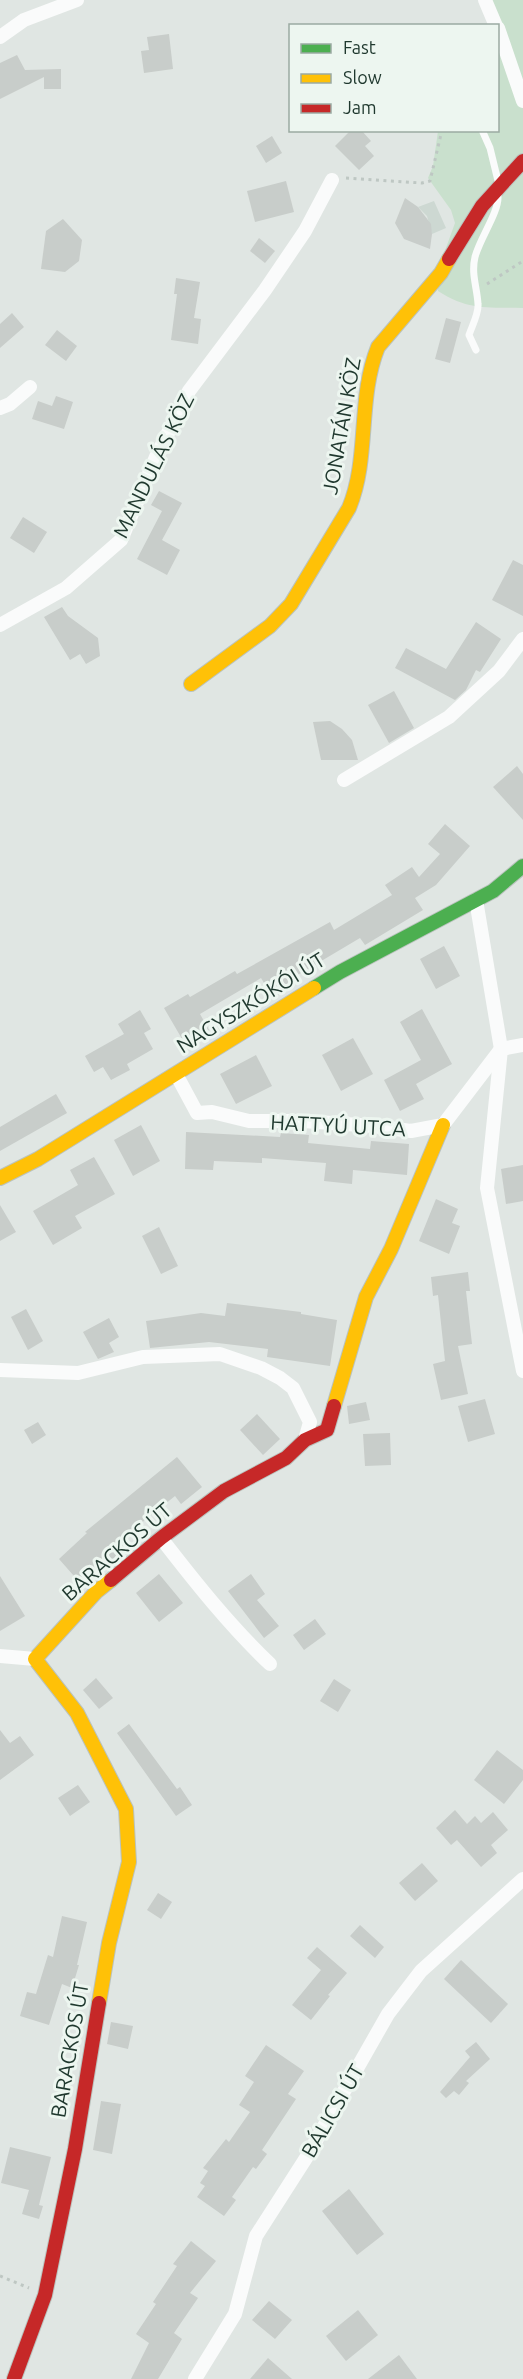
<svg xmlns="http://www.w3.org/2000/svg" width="523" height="2379" font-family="Ubuntu,sans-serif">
<rect width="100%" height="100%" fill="#e0e6e3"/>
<polygon fill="#cdd8d2" points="434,201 446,228 432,234 427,216 418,207"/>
<path fill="#c9e0cd" d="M478,0h45v308c-35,-1 -54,3 -85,-17l1,-24 16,-44 -4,-13 -23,-32 5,-12 5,-35 60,-1v-104l-11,-7z"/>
<g fill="#c8cdca">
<polygon points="169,34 173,69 144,73 141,51 149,50 147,37"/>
<polygon points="17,55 25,70 61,69 61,89 44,89 44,77 0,99 0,63"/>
<polygon points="351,130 361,130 371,141 365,146 374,156 359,170 335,146"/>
<polygon points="272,136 282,153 266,163 256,146"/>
<polygon points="286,181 294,212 255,222 247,191"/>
<polygon points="405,198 418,207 431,224 432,234 430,249 404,239 395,223"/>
<polygon points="63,219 82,240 79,261 65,272 41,269 46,231"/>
<polygon points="259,238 275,251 265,263 250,251"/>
<polygon points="176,278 200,282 194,318 201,319 198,344 171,340 177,294 174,294"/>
<polygon points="12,313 24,327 0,348 0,324"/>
<polygon points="446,318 461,322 450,363 435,359"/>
<polygon points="57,330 77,346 66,361 45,345"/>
<polygon points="56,396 73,402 64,429 32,419 38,401 52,406"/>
<polygon points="159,491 182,503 162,540 180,550 167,575 137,559 162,511 151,505"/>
<polygon points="23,517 47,532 34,553 10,538"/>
<polygon points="513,560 523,565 523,616 492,600"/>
<polygon points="62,607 68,616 98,638 100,656 86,664 80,654 70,660 44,617"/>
<polygon points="476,622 501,639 480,672 476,670 466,690 455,700 395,668 406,648 446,669"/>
<polygon points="394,691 414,728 389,743 368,705"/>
<polygon points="330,721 342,729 352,740 358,760 321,760 313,722"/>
<polygon points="517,766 523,774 523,820 493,787"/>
<polygon points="445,824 470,846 436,885 415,898 423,910 365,945 360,938 291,979 295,986 273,998 261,978 200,1014 209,1030 185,1044 164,1008 188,994 190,997 235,971 237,974 330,922 334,930 392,895 385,885 412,867 419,877 440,854 428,844"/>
<polygon points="444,946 460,976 436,989 420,959"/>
<polygon points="422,1009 452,1064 416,1084 424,1099 400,1111 384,1080 421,1060 400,1022"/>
<polygon points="140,1010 151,1029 144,1033 153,1049 127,1064 130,1070 111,1080 103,1067 94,1072 85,1056 124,1034 118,1024"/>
<polygon points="353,1038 373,1074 341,1091 322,1055"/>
<polygon points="256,1055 272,1086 236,1104 220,1074"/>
<polygon points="56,1094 67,1113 0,1151 0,1127"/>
<polygon points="141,1125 160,1161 133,1176 114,1140"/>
<polygon points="186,1132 280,1137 281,1133 309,1135 308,1143 370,1149 371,1141 409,1144 407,1175 353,1170 352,1184 324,1181 326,1163 262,1158 262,1163 214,1161 213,1170 185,1169"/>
<polygon points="94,1157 115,1194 75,1216 82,1228 53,1245 33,1211 78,1185 70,1170"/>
<polygon points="523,1165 523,1201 506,1204 501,1169"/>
<polygon points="436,1199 458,1209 452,1223 460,1226 449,1254 419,1241"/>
<polygon points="0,1205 16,1232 0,1241"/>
<polygon points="159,1227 178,1266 161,1274 142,1236"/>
<polygon points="468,1272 470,1291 466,1291 472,1344 458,1346 468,1394 441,1400 433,1364 445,1361 438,1295 433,1296 431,1277"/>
<polygon points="227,1303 301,1312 301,1314 337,1320 330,1366 267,1357 268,1349 209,1342 150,1348 146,1321 201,1313 225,1316"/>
<polygon points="26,1309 43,1341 28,1350 11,1317"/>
<polygon points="109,1318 119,1337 109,1343 114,1352 98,1359 83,1332"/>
<polygon points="485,1399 495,1434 468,1442 458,1406"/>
<polygon points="366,1402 370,1420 349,1424 347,1406"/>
<polygon points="257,1414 280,1439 263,1455 240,1430"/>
<polygon points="38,1422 46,1435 32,1444 24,1430"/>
<polygon points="390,1433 391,1465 365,1466 363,1434"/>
<polygon points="177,1457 202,1487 181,1504 175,1496 124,1537 130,1545 110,1561 108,1559 81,1584 59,1559 87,1533 85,1532"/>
<polygon points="159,1574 183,1603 159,1622 136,1593"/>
<polygon points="251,1574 265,1594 257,1600 279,1626 264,1638 228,1591"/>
<polygon points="0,1576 25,1616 0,1631"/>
<polygon points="315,1619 326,1634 304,1650 293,1635"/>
<polygon points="96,1678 113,1698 99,1709 83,1690"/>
<polygon points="334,1679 351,1690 338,1712 320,1701"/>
<polygon points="129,1724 177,1789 180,1787 192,1805 176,1816 117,1733"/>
<polygon points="0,1730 10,1743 20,1736 34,1755 0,1780"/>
<polygon points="497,1750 523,1770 523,1780 504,1804 474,1780"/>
<polygon points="78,1785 90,1802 70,1816 58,1798"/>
<polygon points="455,1810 467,1824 475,1816 481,1823 493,1812 508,1830 491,1845 497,1853 481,1867 457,1840 451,1845 436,1828"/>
<polygon points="422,1863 438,1881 415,1901 399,1883"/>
<polygon points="158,1893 172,1902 161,1919 147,1910"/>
<polygon points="62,1916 87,1922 77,1965 79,1965 72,1988 62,1984 49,2025 20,2016 27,1992 36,1994 48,1955 53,1957"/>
<polygon points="360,1925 384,1947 375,1958 350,1936"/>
<polygon points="317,1947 347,1973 328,1995 330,1996 311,2020 292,2005 321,1970 307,1958"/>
<polygon points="461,1960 508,2004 491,2023 444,1979"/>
<polygon points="111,2022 133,2026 128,2049 107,2044"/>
<polygon points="476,2042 490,2059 466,2081 469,2083 459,2095 454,2091 446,2098 440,2092 470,2057 465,2051"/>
<polygon points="266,2045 304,2071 288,2094 296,2099 262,2150 267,2154 256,2169 253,2167 232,2197 236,2200 224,2216 197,2197 205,2186 200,2183 208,2171 203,2168 226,2139 229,2142 250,2112 239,2105 254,2082 245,2076"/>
<polygon points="101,2101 121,2104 112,2154 93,2150"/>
<polygon points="10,2147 51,2157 39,2205 43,2206 39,2219 22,2214 29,2190 1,2183"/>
<polygon points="349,2189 384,2234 357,2255 322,2211"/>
<polygon points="191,2241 216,2261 190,2293 198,2298 174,2333 182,2339 158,2379 131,2379 149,2343 136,2334 156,2304 153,2302 177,2266 173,2264"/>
<polygon points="269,2301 292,2320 275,2339 252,2320"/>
<polygon points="358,2310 378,2335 346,2361 326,2336"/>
<polygon points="399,2355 417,2379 368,2379"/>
<polygon points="268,2358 292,2379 250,2379"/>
</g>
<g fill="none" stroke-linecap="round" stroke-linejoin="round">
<g stroke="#bac3be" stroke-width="16">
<polyline id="fast" points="314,988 340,972 493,891 523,866"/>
</g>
<g stroke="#bac3be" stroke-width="16">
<g id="slow">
<path d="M191,684l79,-58 21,-22 58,-96c21,-51 8,-109 29,-161l63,-74 8,-14"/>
<polyline points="0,1178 38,1159 314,988"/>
<polyline points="334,1406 366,1297 391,1249 443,1125"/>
<polyline points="99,2003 109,1943 129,1862 126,1809 77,1713 35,1659 96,1592 111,1580"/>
</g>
</g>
<g stroke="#bac3be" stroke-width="16">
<g id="jam">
<polyline points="449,259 482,206 523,161"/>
<polyline points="111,1580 161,1538 224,1491 286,1458 305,1440 327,1430 334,1406"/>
<polyline points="14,2379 45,2295 75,2149 99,2003"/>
</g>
</g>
<g stroke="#bec7c3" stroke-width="3" stroke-dasharray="3 4.5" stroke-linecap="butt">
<polyline points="346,178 422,183 430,181 442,130"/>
<polyline points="487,284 523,261"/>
<polyline points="0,2276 29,2288"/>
</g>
<g stroke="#fafbfb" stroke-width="7">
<polyline points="482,130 490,148 499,185"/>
<path d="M476,350l-7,-15c3,-9 10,-22 9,-31 -1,-17 -7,-30 -3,-47 5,-19 24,-45 23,-61"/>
</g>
<g stroke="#fafbfb" stroke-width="14">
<polyline points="485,0 496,26"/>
<polyline points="498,28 523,101"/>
<polyline points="0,37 24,20 77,0"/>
<polyline points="0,408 10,404 30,387"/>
<polyline points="0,625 66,588 121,540 156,457 189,391 265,290 305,231 332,180"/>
<polyline points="344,780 449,717 499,671 523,639"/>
<polyline points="476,900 501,1049 487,1188 523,1371"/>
<polyline points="176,1074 197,1113 212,1112 249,1121 303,1121 374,1126 411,1131 443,1125 501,1049 523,1045"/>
<polyline points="0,1370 78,1373 143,1357 220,1354 261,1368 280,1378 293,1388 310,1422 305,1440"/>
<path d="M161,1538c34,44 69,88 109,126"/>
<polyline points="0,1656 35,1659"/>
<polyline points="195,2379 235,2314 256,2236 306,2158 388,2014 421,1971 523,1879"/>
</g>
<use href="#fast" stroke="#4caf50" stroke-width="14"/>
<use href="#slow" stroke="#ffc107" stroke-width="14"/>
<use href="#jam" stroke="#c62828" stroke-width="14"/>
</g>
<g text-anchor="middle" stroke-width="6" stroke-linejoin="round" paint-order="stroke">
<g font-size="21" fill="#1f382e" stroke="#edf6f0">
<text transform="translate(342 426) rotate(-80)" y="7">JONATÁN KÖZ</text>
<text transform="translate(154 466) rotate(-64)" y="7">MANDULÁS KÖZ</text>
<text transform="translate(251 1003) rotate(-32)" y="7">NAGYSZKÓKÓI ÚT</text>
<text transform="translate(338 1126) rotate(3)" y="7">HATTYÚ UTCA</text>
<text transform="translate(117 1552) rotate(-41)" y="7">BARACKOS ÚT</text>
<text transform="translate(70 2050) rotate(-80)" y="7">BARACKOS ÚT</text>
<text transform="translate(333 2111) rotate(-60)" y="7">BÁLICSI ÚT</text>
</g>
</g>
<rect x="289" y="24" width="210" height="108" fill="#edf6f0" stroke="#9baaa2" stroke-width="1.5"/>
<rect x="301" y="44" width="30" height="9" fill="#4caf50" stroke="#9baaa2" stroke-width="1.5"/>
<text x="343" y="54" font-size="18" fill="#1f382e">Fast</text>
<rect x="301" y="74" width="30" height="9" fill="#ffc107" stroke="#9baaa2" stroke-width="1.5"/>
<text x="343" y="84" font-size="18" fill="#1f382e">Slow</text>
<rect x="301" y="104" width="30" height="9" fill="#c62828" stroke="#9baaa2" stroke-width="1.5"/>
<text x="343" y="114" font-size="18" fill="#1f382e">Jam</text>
</svg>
